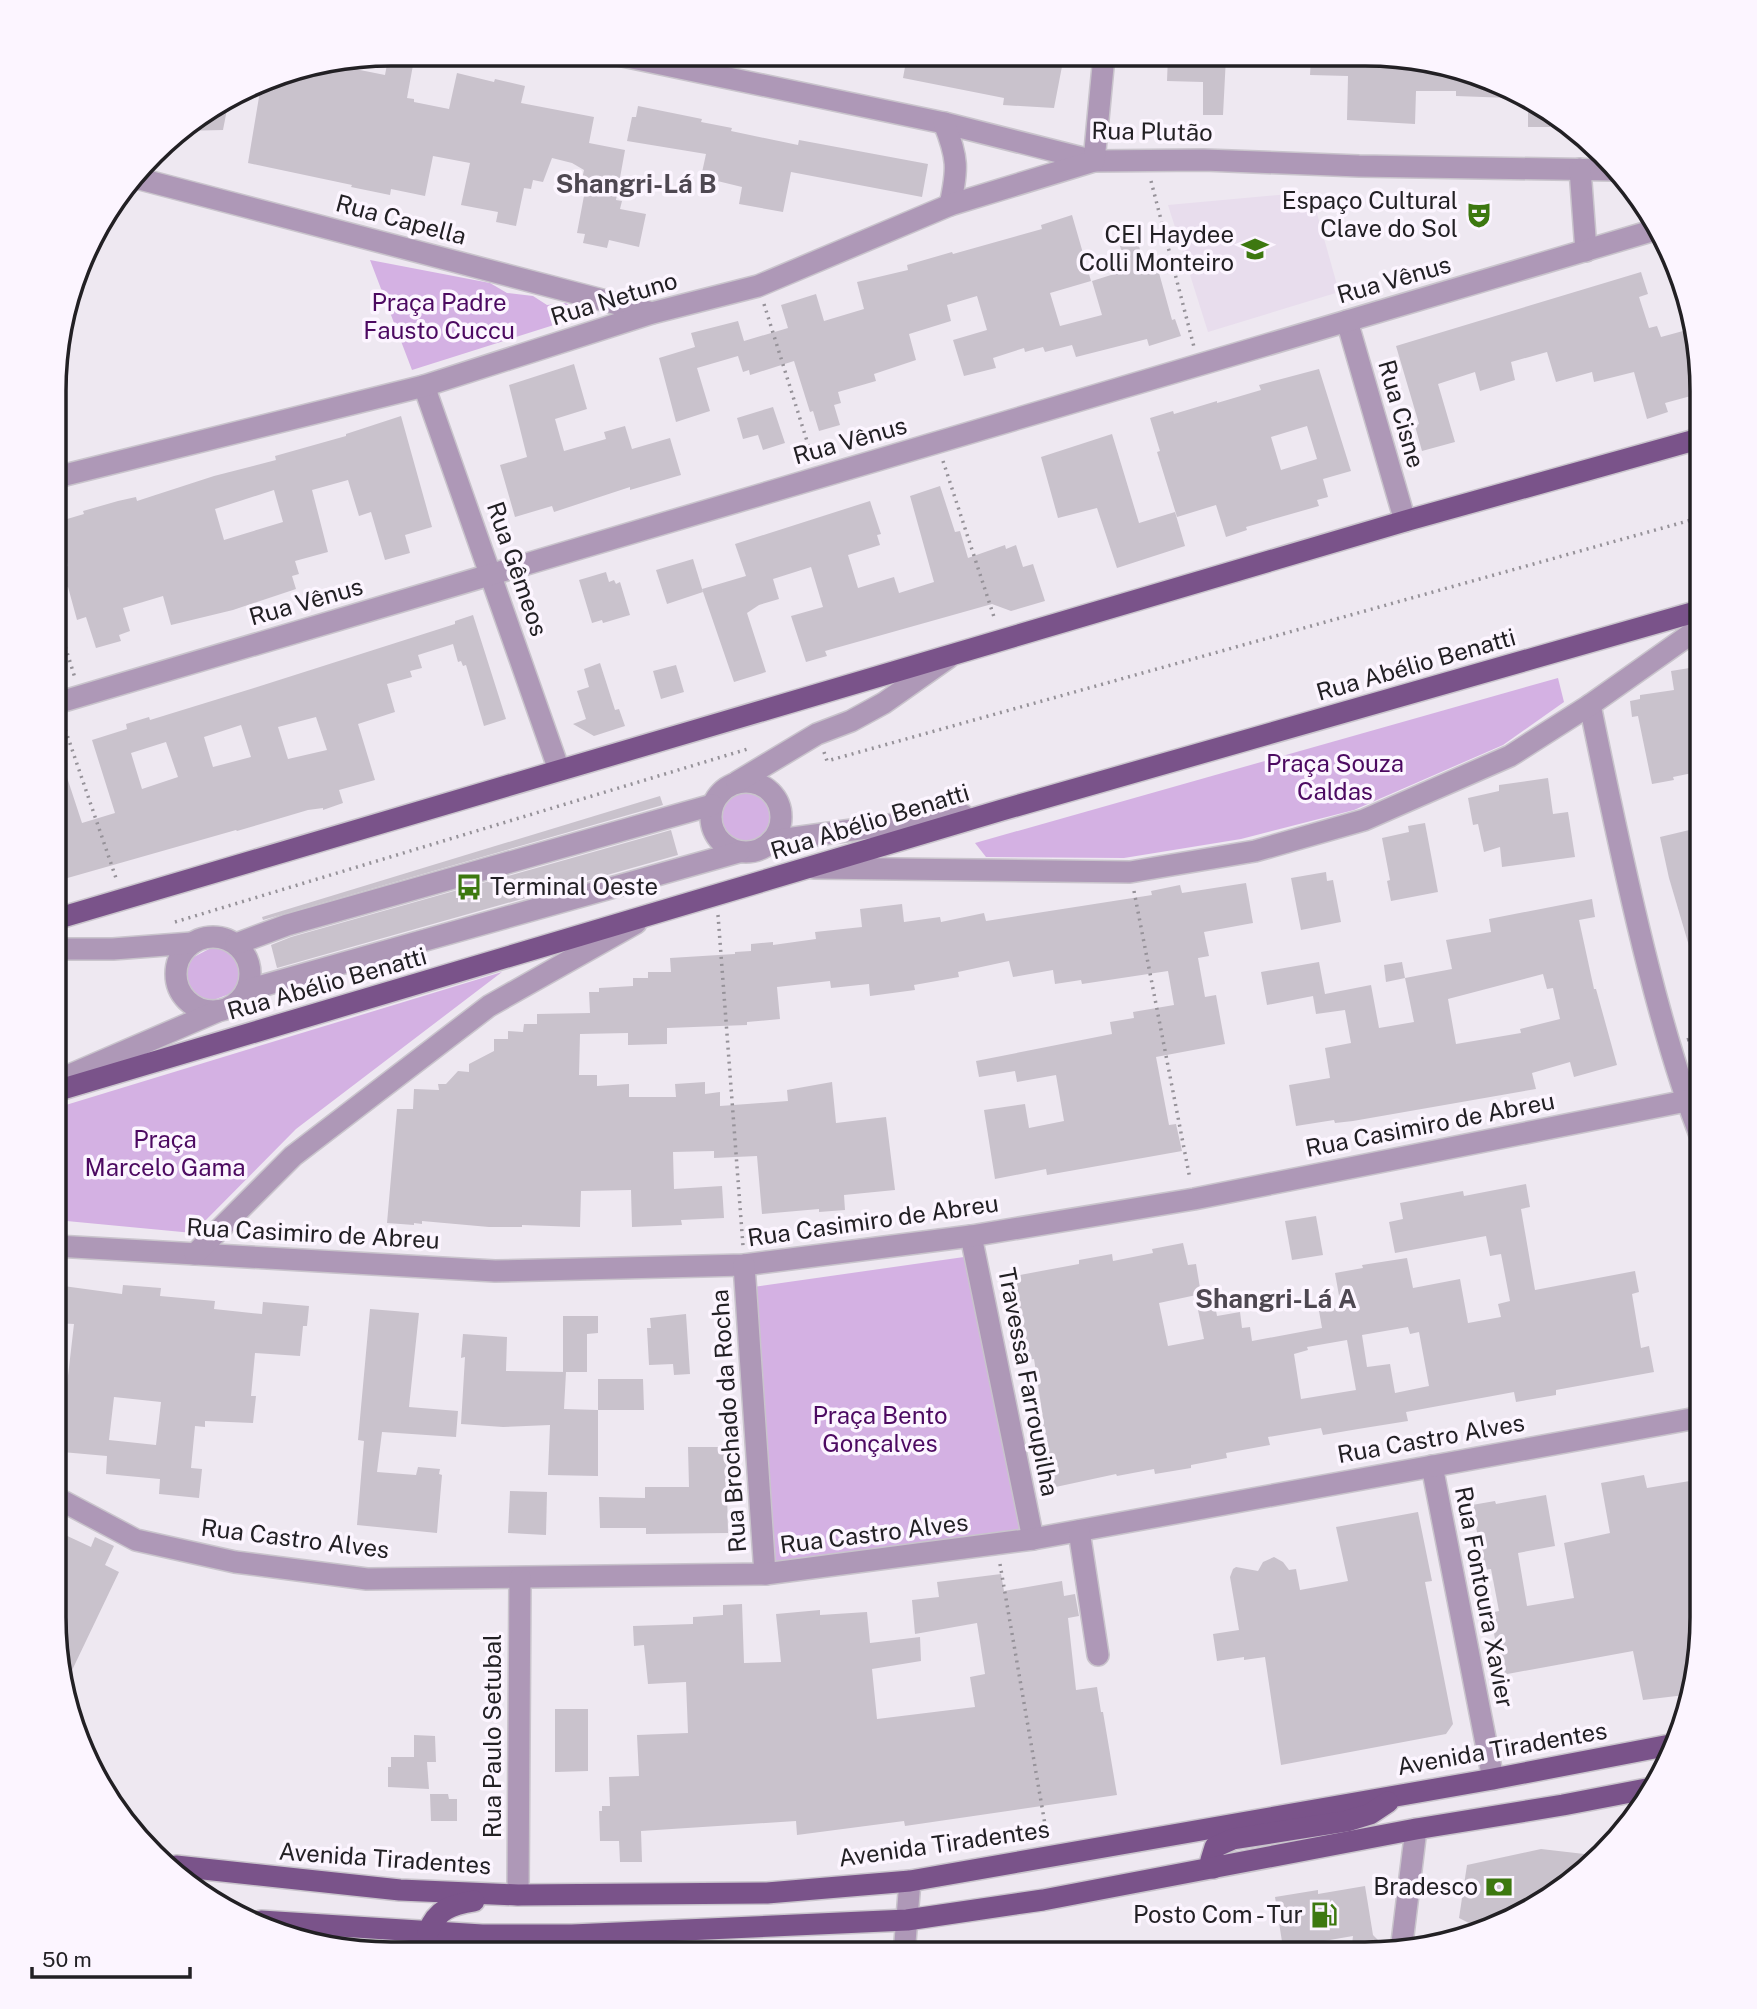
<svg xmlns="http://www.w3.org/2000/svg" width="1757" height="2009" font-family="'Public Sans',sans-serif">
<rect width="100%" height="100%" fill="#eee8f1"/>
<polygon fill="#e8dded" points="1311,192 1339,292 1208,332 1168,205"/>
<g fill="#d4b1e3">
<polygon points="370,260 490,283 507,293 533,296 547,305 566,303 575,310 576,318 412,370"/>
<polygon points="1558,678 1564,702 1503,745 1354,810 1241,839 1124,858 986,857 975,843"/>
<circle cx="745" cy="816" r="27"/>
<polygon points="211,948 230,950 238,960 242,971 235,992 208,1002 197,996 184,977 190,959"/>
<polygon points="502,972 296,1129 193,1233 56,1220 56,1108"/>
<polygon points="964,1257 1020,1531 773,1566 753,1287"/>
</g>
<g fill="#c9c2cc" fill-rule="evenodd">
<polygon points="907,56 1064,56 1054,108 1003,105 1004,98 903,78"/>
<polygon points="1168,56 1226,57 1223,115 1203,115 1203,82 1167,81"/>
<polygon points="1311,57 1409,57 1510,95 1510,98 1456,96 1456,91 1416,91 1415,124 1347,120 1348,76 1310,75"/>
<polygon points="388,59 413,65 407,98 414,99 414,102 449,109 457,73 494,82 495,79 525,86 521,103 594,117 589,143 625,150 616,200 622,201 620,209 646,214 639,247 609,240 607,248 583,243 585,234 577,233 587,180 582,179 584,170 572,163 552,158 543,182 533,180 531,189 524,188 516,226 496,222 498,212 461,205 470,163 433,156 425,196 391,189 390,195 351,187 352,185 248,163 261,85 283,72 330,64 385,75"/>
<polygon points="1528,102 1550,110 1550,127 1528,127"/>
<polygon points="228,104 223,130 181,131 206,116"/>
<polygon points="638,106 702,119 701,122 732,128 731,131 798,145 799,140 928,164 922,197 791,172 783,212 739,204 742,187 701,177 706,154 627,141 632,117 636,117"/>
<polygon points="1072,215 1091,281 1050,293 1060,326 1102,315 1092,281 1127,270 1120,246 1137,240 1145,265 1156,262 1172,320 1175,319 1181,336 1149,346 1147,339 1076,357 1072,345 1045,352 1043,347 1025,352 1024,348 993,358 996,368 964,376 953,340 987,330 977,296 947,305 951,321 909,334 916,360 874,374 876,381 838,392 841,403 834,405 840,425 819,431 813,411 810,412 794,361 750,375 749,370 743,372 738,356 697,368 710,411 676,422 659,358 695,347 691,333 738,321 744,341 788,328 781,305 816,294 824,321 864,309 857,282 908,270 907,265 952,252 953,254 1042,229 1041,225"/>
<polygon points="1641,272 1648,294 1639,297 1649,328 1657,326 1661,337 1694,328 1702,370 1702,393 1665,403 1668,412 1647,419 1634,372 1594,382 1592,372 1556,382 1547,352 1511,362 1515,380 1480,391 1475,372 1438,384 1455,442 1422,451 1415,426 1419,424 1396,346"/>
<polygon points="574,364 587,409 555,419 564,451 606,439 604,432 625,426 632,449 670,438 681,475 630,490 630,487 554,512 552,506 515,517 500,465 527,457 509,385"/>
<path d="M1319,369l32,102 -28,8 5,18 -11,3 2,6 -73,21 1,3 -21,7 -10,-32 -39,12 -20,-65 3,-1 -10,-33 23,-7 1,3 43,-13v2l44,-13 -2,-5zM1307,426l10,33 -36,11 -10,-33z"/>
<polygon points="773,407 785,443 763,450 758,435 743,439 737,418"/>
<path d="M401,416l31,111 -27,8 5,18 -25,7 -14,-48 -12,4 -11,-36 -36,10 16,62 -33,9 4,13 -7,2 4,13 -63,21 -62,15 -8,-29 -40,12 7,23 -11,4 2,6 -25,7 -10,-31 -9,3 -9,-33 -5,1 -5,-18 10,-4 -11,-44 27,-8 -1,-3 35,-10 18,-4 1,4 77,-25 62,-16 -1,-4 71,-20v-2zM274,490l9,32 -59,18 -9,-31z"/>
<polygon points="1112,434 1139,523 1175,512 1185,546 1117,568 1097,508 1058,518 1041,457"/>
<polygon points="940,486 955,532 960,531 968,558 1005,545 1006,549 1016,545 1023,567 1033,564 1045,601 1011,611 992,604 825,651 827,656 806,662 791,616 823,607 811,567 773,579 779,599 759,605 747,613 766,672 734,682 702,589 746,576 735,544 870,501 881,534 877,535 880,545 848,555 858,588 894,577 899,593 934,582 910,496"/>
<polygon points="693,559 703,592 667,604 656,570"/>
<polygon points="606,572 609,582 614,580 616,584 620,582 630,615 603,623 602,620 592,623 579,580"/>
<path d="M473,615l33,104 -22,7 -18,-61 -3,1 -2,-5 -3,1 -5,-18 -35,11 4,13 -12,3 2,6 -25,7 8,28 -37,12 17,56 -36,10 4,13 -20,7v-2l-15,2 -71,21 -1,-1 -172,49 -8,-25v-97l4,-1 22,67 33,-10 -23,-73 35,-11 -1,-5 23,-7 1,3 104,-32 201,-64v-3zM316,717l11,33 -39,9 -10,-32zM241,725l10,32 -38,10 -9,-30zM166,742l12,35 -36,12 -11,-36z"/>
<polygon points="600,663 615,710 619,709 625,726 594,736 573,724 586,719 577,691 589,687 584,669"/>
<polygon points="676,665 684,692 661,699 653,671"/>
<polygon points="1702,666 1702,771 1673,777 1674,780 1652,784 1638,716 1632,717 1630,701 1640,699 1640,695 1674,690 1671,671"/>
<polygon points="1548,778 1553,814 1568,812 1575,857 1502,867 1500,847 1484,852 1478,824 1473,825 1468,798 1499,791 1499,785"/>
<polygon points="660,796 663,805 263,920 262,917"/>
<polygon points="1425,823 1438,892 1391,901 1387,881 1390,880 1382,838 1409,832 1408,826"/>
<polygon points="1702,827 1702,972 1697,973 1669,878 1660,837"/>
<polygon points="671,830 678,855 277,968 271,945 291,937"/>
<polygon points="1326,872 1327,881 1333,880 1341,922 1301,930 1291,878"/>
<polygon points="1246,883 1253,923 1204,932 1209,956 1198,958 1205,997 1216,995 1225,1044 1156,1057 1169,1125 1176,1124 1182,1151 1047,1175 1046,1169 995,1179 984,1110 1025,1104 1029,1128 1064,1121 1056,1075 1017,1082 1015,1071 979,1077 976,1061 1112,1034 1110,1022 1134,1018 1133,1012 1174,1005 1168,971 1082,984 1081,980 1055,984 1053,970 1013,977 1009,961 958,972 959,977 914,985 915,990 870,996 869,984 831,988 830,981 777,987 780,1019 747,1022 747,1025 667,1028 667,1044 628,1045 628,1033 580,1034 579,1075 597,1075 597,1086 629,1084 629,1097 676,1097 675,1084 705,1082 705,1094 720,1092 720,1106 788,1101 787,1090 832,1082 836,1123 886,1117 895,1190 844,1195 845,1210 819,1212 819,1209 762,1214 757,1156 714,1158 714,1151 673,1152 674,1189 722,1186 724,1218 681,1220 682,1225 632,1227 631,1190 581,1191 580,1227 522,1225 522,1227 489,1227 422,1221 422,1224 414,1223 414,1225 387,1223 397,1109 413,1109 414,1089 439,1090 438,1084 446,1084 458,1071 469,1072 469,1064 494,1051 494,1039 508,1039 508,1031 523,1032 524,1024 537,1024 537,1014 590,1013 589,992 599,992 599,988 633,986 633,978 648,978 648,972 671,972 670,958 735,954 735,952 751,951 751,944 773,942 773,945 816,939 815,932 862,927 860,909 902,904 904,922 940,917 941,922 984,913 986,921 1152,895 1151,891 1180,885 1182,893"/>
<path d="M1592,899l3,18 -16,3 15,69h2l21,76 -43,12 -4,-15 -38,11 4,16 -183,32 -18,2 -1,-3 -38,6 -7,-41 41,-7 -5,-30 26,-5 -6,-33 -29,4 -3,-18 -46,9 -6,-33 58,-10 6,32 46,-9 8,43 35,-6 -9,-44 47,-9 -6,-29 45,-8 -2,-13zM1543,974l4,15 6,-1 7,31 -40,10 1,4 -65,11 -8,-45z"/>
<polygon points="1402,962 1405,978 1386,982 1384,965"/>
<path d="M1526,1184l4,23 -9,2 14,81 100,-19 4,21 -7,2 9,54 8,-2 5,26 -98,18v5l-40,7 -2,-10 -108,20 2,9 -50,8 -35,6 -2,-7 -53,9 2,8 -44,8 1,5 -36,7v3l-36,6 -1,-5 -37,7 -1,-2 -65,14 -13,-62 6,-2 -10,-65 -7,1 -14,-76h2l-1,-8 65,-12v-4l33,-6 1,7 40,-8 -1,-4 31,-6 5,22 8,-1 5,30 -42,9 9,43 36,-7 -6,-29 17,-5 2,11 23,-4 2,16 8,-1 2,14 70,-13 -3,-17 22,-4 -6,-34 28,-5 -1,-3 45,-7 6,30 47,-9 8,44 33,-6 -3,-13 12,-3 -9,-47 -11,2 -4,-20 -91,17 -6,-31 14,-3 -3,-16 63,-12 1,5zM1408,1327l2,7 9,-2 10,54 -34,7 -5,-29 -23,3 -5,-32zM1347,1340l9,50 -55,9 -7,-45 14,-4 -1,-3z"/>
<polygon points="1316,1216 1323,1255 1292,1260 1285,1221"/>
<path d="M56,1285l66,9 1,-9 38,3 -1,8 55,5 -1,8 48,5 1,-12 46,4 -2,20h-4l-3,30 -45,-3 -4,43h5l-3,27 -48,-2v6l-10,-1 -4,42 11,1 -3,29 -40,-4 1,-15 -54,-5 1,-18 -45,-4 2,-20 -9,-1v-39l11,1 8,-69 -19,-1zM114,1397l47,5 -5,43 -47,-5z"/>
<polygon points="370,1309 419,1313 409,1407 458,1411 456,1437 382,1432 377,1472 416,1475 418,1467 440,1469 439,1474 442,1475 437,1533 357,1525 364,1441 358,1440"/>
<polygon points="686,1314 690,1374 674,1375 673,1364 649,1365 647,1328 651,1328 650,1318"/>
<polygon points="563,1316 598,1316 598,1333 587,1334 587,1372 563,1372"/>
<polygon points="463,1334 507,1337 506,1371 566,1372 564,1409 598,1410 598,1379 643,1379 644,1410 598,1410 598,1476 548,1475 550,1425 503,1427 461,1424 465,1357 461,1358"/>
<polygon points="688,1447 726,1447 728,1533 646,1534 646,1528 600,1528 599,1497 645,1498 645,1487 689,1487"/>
<polygon points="1644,1475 1647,1488 1702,1479 1702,1639 1685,1695 1643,1700 1633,1651 1502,1675 1490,1613 1499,1611 1491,1569 1484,1570 1472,1505 1495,1501 1496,1504 1546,1495 1555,1546 1518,1553 1527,1606 1574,1598 1564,1543 1610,1533 1601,1483"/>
<polygon points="510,1491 547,1492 546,1535 508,1533"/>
<polygon points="1418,1512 1432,1581 1425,1582 1453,1724 1446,1734 1281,1765 1265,1657 1244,1660 1244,1657 1217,1661 1213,1634 1239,1630 1230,1577 1233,1569 1236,1567 1258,1571 1263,1562 1274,1557 1283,1562 1289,1570 1296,1569 1300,1590 1348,1581 1336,1527"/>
<polygon points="63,1534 91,1547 95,1537 114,1546 105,1565 119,1572 64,1687 55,1639 55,1549"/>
<polygon points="1001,1574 1004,1591 1062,1581 1064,1596 1075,1594 1079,1616 1068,1618 1076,1690 1097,1687 1101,1712 1103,1712 1117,1795 905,1826 904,1821 797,1835 796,1821 641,1831 642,1862 620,1862 619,1841 600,1841 599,1811 602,1811 602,1806 610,1806 609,1777 639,1776 637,1735 688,1733 686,1682 648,1684 644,1645 634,1646 633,1626 693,1624 693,1617 723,1615 723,1605 742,1604 744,1663 781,1662 776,1614 820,1610 820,1615 867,1612 870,1643 920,1637 921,1661 872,1669 877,1719 975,1707 970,1677 985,1674 977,1623 915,1634 912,1600 939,1597 937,1582"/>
<polygon points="555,1709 588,1709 588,1771 555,1772"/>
<polygon points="414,1735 435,1736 436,1762 427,1762 429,1789 388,1787 388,1767 391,1767 391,1757 414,1757"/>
<polygon points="430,1794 448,1794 449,1799 457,1799 457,1821 431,1821"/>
<polygon points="1541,1849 1593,1855 1553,1898 1485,1931 1459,1918 1467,1865"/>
<polygon points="1365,1886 1373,1935 1379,1941 1378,1954 1351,1954 1353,1936 1283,1948 1275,1897 1318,1890 1318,1894"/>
</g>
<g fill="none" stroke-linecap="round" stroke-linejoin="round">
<g stroke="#c9c4cc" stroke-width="24">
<g id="minor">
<polyline points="618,55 944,123 1094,161 1204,160 1359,166 1612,170"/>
<path d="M944,123c14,35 14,46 6,82"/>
<polyline points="1580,169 1586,251"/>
<polyline points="136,178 652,313"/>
<polyline points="1347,321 1405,521"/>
<polyline points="424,386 559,770"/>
<polyline points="57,477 424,386 652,313 758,286 950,205 1094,161 1104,56"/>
<polyline points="57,703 1658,229"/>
<path d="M1590,705c18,88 36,175 58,261 15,59 31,117 54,174"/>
<circle cx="746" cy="817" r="35"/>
<polyline points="737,782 817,734 851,721 884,703 948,658"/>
<polyline points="771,841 963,815"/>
<polyline points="814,868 1130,872 1255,851 1364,820 1510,756 1590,705 1702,626"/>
<circle cx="213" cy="974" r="37"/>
<polyline points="236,944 287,925 712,805"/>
<polyline points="56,949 113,949 192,943"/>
<polyline points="247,990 739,852"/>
<polyline points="56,1081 218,1011"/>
<polyline points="971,1236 1033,1539"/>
<polyline points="56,1246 495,1271 744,1265 971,1236 1194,1199 1686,1101"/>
<polyline points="195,1254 293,1156 489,1006 636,923"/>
<polyline points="744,1265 765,1574"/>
<polyline points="1432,1466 1493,1779"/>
<polyline points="55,1497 136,1540 235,1562 367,1579 765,1574 1033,1539 1702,1417"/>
<polyline points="1079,1531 1098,1655"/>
<polyline points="518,1895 520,1578"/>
<polyline points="1401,1951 1416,1829"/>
<polyline points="423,1954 428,1932"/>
<polyline points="904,1954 910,1881"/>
</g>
</g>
<g stroke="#c9c4cc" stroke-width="24">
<g id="major">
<polyline points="56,919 1405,521 1702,438"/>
<polyline points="56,1091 1002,810 1702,610"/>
<polyline points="176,1866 400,1890 518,1895 767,1893 910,1881 1493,1779 1670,1745"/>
<polyline points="1213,1868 1211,1860 1215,1847 1233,1839 1347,1821 1370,1814 1388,1802"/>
<polyline points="261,1921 482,1935 572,1935 907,1920 1043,1900 1416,1829 1563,1805 1657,1787"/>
<path d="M428,1932c9,-23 23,-27 46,-31"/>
</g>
</g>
<g stroke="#969299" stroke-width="3.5" stroke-dasharray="2 5" stroke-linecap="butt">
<polyline points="1151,181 1194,347"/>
<polyline points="764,304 812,457"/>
<polyline points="943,461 995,620"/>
<polyline points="57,620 75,678"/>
<polyline points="63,723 117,881"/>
<polyline points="824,752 827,761 1702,517"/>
<polyline points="1134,891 1190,1179"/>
<polyline points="718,915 743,1246"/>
<polyline points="175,922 751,748"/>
<polyline points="1687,1040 1702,1035"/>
<polyline points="1000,1564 1047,1836"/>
</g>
<use href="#minor" stroke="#ae98b7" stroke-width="21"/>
<use href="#major" stroke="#7a538a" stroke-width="21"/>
</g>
<defs>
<g id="theatre-bare" transform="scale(2.1)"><path d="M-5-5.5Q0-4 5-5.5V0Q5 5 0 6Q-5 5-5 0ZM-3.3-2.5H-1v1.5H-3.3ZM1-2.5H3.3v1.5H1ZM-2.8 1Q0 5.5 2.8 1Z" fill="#3d7810" stroke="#fcf5ff" stroke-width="2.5" paint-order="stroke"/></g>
<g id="school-bare" transform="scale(2.1)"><path d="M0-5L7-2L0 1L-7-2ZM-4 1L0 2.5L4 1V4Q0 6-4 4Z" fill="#3d7810" stroke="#fcf5ff" stroke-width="2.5" paint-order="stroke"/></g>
<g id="bus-bare" transform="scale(2.1)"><path d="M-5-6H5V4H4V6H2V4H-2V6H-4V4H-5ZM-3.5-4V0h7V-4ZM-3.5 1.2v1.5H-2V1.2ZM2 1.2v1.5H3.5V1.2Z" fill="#3d7810" stroke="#fcf5ff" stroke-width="2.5" paint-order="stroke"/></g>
<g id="bank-bare" transform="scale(2.1)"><path d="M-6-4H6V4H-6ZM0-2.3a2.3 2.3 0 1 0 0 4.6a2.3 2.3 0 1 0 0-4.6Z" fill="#3d7810" stroke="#fcf5ff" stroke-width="2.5" paint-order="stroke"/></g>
<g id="fuel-bare" transform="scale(2.1)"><path d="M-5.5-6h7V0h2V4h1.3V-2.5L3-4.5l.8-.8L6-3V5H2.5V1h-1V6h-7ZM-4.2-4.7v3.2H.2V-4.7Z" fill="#3d7810" stroke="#fcf5ff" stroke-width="2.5" paint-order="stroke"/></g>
</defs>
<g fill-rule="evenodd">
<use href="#theatre-bare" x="1479" y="215"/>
<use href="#school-bare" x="1255" y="249"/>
<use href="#bus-bare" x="469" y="887"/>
<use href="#bank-bare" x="1499" y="1887"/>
<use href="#fuel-bare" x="1324" y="1915"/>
</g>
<g text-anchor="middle" stroke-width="7" stroke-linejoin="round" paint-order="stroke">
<g font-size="24" fill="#222024" stroke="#fcf5ff">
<text transform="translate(1152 132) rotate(1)" y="8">Rua Plutão</text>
<text transform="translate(401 220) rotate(15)" y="8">Rua Capella</text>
<text transform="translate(1394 280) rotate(-16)" y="8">Rua Vênus</text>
<text transform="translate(614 299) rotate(-17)" y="8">Rua Netuno</text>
<text transform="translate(1401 414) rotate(74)" y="8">Rua Cisne</text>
<text transform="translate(850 441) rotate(-16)" y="8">Rua Vênus</text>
<text transform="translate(517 569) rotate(71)" y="8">Rua Gêmeos</text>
<text transform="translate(306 602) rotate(-16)" y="8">Rua Vênus</text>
<text transform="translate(1416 665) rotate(-16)" y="8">Rua Abélio Benatti</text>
<text transform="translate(870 822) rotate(-17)" y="8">Rua Abélio Benatti</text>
<text transform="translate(327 984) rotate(-16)" y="8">Rua Abélio Benatti</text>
<text transform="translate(1430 1125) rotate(-11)" y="8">Rua Casimiro de Abreu</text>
<text transform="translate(873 1221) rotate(-8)" y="8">Rua Casimiro de Abreu</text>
<text transform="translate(313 1234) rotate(3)" y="8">Rua Casimiro de Abreu</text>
<text transform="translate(1028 1382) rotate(79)" y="8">Travessa Farroupilha</text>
<text transform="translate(729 1421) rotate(-94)" y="8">Rua Brochado da Rocha</text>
<text transform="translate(1431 1439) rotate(-10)" y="8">Rua Castro Alves</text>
<text transform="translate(874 1534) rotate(-7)" y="8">Rua Castro Alves</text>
<text transform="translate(295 1539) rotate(7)" y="8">Rua Castro Alves</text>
<text transform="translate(1484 1597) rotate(79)" y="8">Rua Fontoura Xavier</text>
<text transform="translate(493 1736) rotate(-90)" y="8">Rua Paulo Setubal</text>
<text transform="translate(1502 1749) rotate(-10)" y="8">Avenida Tiradentes</text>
<text transform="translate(944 1844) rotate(-8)" y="8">Avenida Tiradentes</text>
<text transform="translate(385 1859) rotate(4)" y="8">Avenida Tiradentes</text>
</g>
<g font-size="24" fill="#222024" stroke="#fcf5ff" text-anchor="end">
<text x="1458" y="209">Espaço Cultural<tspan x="1458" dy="28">Clave do Sol</tspan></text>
<text x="1234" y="243">CEI Haydee<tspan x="1234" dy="28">Colli Monteiro</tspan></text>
<text x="490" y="895" text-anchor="start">Terminal Oeste</text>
<text x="1478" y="1895">Bradesco</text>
<text x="1303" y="1923">Posto Com - Tur</text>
</g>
<g font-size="24" fill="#4c0961" stroke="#fcf5ff">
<text x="439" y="311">Praça Padre<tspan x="439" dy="28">Fausto Cuccu</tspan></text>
<text x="1335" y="772">Praça Souza<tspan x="1335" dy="28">Caldas</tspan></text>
<text x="165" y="1148">Praça<tspan x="165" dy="28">Marcelo Gama</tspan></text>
<text x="880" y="1424">Praça Bento<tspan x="880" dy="28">Gonçalves</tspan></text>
</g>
<g font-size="26" font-weight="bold" fill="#4e4851" stroke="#fcf5ff">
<text x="636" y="193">Shangri-Lá B</text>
<text x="1276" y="1308">Shangri-Lá A</text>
</g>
</g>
<path d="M0 0H1757V2009H0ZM391 66H1365A325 325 0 0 1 1690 391V1617A325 325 0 0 1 1365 1942H391A325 325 0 0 1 66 1617V391A325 325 0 0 1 391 66Z" fill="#fcf5ff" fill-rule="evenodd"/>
<path fill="none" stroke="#222024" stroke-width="3.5" d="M391 66H1365A325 325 0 0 1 1690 391V1617A325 325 0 0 1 1365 1942H391A325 325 0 0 1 66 1617V391A325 325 0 0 1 391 66Z"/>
<path d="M32 1967v10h158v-10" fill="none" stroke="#222024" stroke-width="3.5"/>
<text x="42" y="1967" font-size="21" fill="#222024" stroke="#fcf5ff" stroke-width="5" paint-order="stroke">50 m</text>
</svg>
